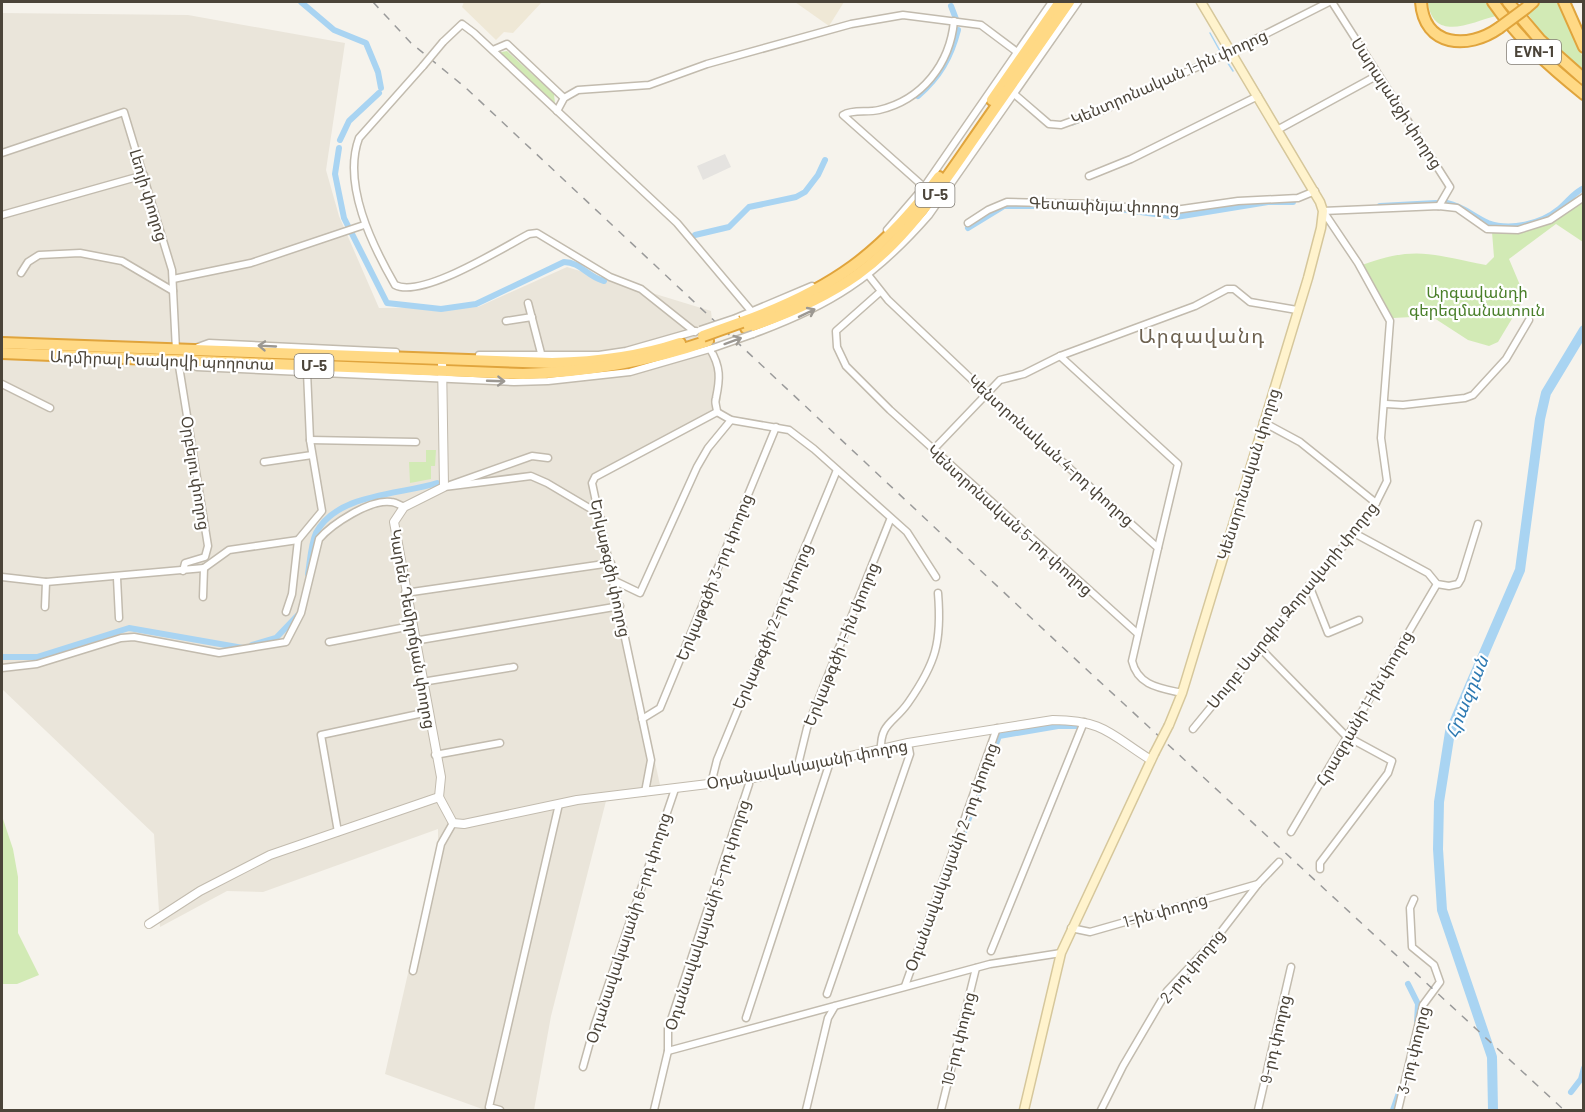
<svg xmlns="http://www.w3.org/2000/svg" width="1585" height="1112" font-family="Barlow,'Noto Sans Armenian',sans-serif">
<rect width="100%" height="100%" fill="#f6f3ec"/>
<polygon fill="#eae5da" points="2,13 188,15 345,43 326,170 339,216 379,308 478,307 567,267 711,311 721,400 715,410 593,476 660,785 606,801 551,1016 534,1110 485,1110 385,1074 438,842 438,829 263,892 227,891 160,927 154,834 2,689"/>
<g fill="#efe8d6">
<polygon points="464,2 542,2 513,33 504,32 496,40 462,7"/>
<polygon points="795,2 844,2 829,26"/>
</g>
<g fill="#d2eab5">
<path d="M1428,2h59l9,14c-22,5 -63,28 -68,-14z"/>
<polygon points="1537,2 1561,2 1583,58 1583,73 1539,31 1527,12"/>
<polygon points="507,51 554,94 555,104 502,57 501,52"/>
<path d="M1583,202v40l-27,-18 -47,35 16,38 -27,45 -9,4 -21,-6 -37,-24 -38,2 -31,-53c55,-20 70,-10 124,0l8,-8 -2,-25 79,-23z"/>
<polygon points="426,450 436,450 435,466 431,466 431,479 410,483 409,462 426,462"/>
<polygon points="2,816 13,849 18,877 18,933 39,975 17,984 2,984"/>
</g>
<polygon fill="#e5e3e0" points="725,154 731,167 703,180 697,166"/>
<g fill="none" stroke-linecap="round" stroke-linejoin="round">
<g stroke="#a9d4f2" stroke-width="1.5">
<polyline points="1210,33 1220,51"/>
<polyline points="1224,57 1233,71"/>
<polyline points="1151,92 1195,71"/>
<polyline points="1072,125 1105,112"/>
</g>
<g stroke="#a9d4f2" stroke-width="6">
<polyline points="301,2 334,30 366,43 378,72 381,88"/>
<polyline points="951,6 956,19"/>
<path d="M918,96c22,-19 33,-39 40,-66"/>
<polyline points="340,140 349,121 379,93"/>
<path d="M339,148l-4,26 9,44 43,85 54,6 35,-5 88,-42c17,0 23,15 40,19"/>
<path d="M1447,203c18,4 25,13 41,20 22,8 53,1 71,-14 9,-7 14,-16 25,-21"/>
<polyline points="1380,206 1436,203"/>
<polyline points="1119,209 1176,217 1268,202 1293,202"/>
<polyline points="968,228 1004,206 1058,206"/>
<polyline points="695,235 729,227 749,207 796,197 805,192 818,175 825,160"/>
<path d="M308,574c2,-12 3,-30 8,-41 21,-40 84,-38 121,-50"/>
<polyline points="252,645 276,638 297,616"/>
<polyline points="2,657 37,657 129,628 243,648"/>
<polyline points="930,925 999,736 1058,726 1076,726"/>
<polyline points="1408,984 1418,1004 1417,1022"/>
<polyline points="1571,1092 1581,1079 1584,1068"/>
<polyline points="1393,1110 1400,1090"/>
</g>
<polyline stroke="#a9d4f2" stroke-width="10" points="1493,1110 1492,1057 1442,910 1438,849 1439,802 1450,732 1520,570 1540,419 1546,393 1584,330"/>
<g stroke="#c2bbae" stroke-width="9">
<g id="minor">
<polyline points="1332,2 1450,187 1439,206"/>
<polyline points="443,42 462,24 474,33 677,223 752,312"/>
<polyline points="493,50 507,44 564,98"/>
<path d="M423,66l-64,72c-17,46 13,107 36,147 27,14 107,-37 134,-51l8,-1 73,44 31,12 54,43"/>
<polyline points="1013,93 1049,124 1061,125 1108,108 1230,52 1329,2"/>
<polyline points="557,111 564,98 578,90 649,85 707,64 851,24 903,15 981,25 1017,52"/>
<polyline points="1279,129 1378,75"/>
<polyline points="2,153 124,112 172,270 176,350"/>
<polyline points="1089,176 1131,159 1258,96"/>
<path d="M924,187l-81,-72c10,-6 24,-2 36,-5 43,-10 71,-46 75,-89"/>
<polyline points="1323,211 1439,206 1457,208 1487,229 1518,230 1550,220 1584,197"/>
<polyline points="2,215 144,175"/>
<polyline points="968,223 988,210 1007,202 1092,204 1168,211 1238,201 1298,198 1315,191"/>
<polyline points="887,230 924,187 1052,2"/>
<polyline points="21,273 28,262 39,255 80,253 122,261 173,291"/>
<path d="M869,276l19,24 97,92 173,156 -26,113c6,25 28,27 50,32"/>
<polyline points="173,279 251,263 364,225"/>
<polyline points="880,292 836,331 837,347 846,366 890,410 1137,633"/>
<polyline points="528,303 542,357"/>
<polyline points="736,318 812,286"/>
<polyline points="506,321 532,317"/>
<path d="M753,334c77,-28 121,-56 176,-119l149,-213"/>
<polyline points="198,347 209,343 396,352"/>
<path d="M710,349c11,18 10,30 6,49 -2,5 1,9 1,14"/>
<polyline points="479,355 599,355 626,351 696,331"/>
<polyline points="1060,356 1178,464 1158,548"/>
<polyline points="178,360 208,546 205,557 185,563 183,571"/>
<polyline points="188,361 197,367 514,382 548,381 630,372 713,348"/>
<polyline points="2,384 50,408"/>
<polyline points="1386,404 1403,405 1465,398 1473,395 1506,359 1529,320"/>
<polyline points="717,412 731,420 789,430 814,449 907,532 936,577"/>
<polyline points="1263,422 1300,442 1376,503"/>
<polyline points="310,440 416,442"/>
<polyline points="933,450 1000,380 1024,374 1060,356 1195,306 1227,289 1234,289 1250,302 1297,310"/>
<polyline points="264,462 312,455"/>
<polyline points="450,485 532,456 548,458"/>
<polyline points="444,487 531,476 547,483 591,509 601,519"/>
<polyline points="1354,533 1428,573 1437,584 1449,586 1458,584 1461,579 1478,524"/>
<polyline points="204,568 229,550 298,540"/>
<polyline points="2,577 46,582 204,568"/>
<polyline points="117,578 119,618"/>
<polyline points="615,581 640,593 697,467 708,448 731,420"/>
<polyline points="1309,585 1328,633 1359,620"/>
<polyline points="405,593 611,563"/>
<polyline points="203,597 204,568"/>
<polyline points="45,607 46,582"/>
<polyline points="286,612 292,594 298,540 322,511 310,440 307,372"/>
<polyline points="414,641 620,606"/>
<polyline points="329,642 411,626"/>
<polyline points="1259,647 1346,736 1392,761 1388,773 1320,863 1320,869"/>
<path d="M2,668l35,-4 84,-26 13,-1 85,16 67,-11 15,-29 18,-74c13,-15 51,-40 72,-37 4,0 9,3 13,5"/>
<polyline points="422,682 514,667"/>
<polyline points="642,719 660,708 776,427"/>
<polyline points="1193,729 1354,533 1376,503 1387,481 1381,438 1390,321 1358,263 1323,211"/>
<path d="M881,750c-1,-27 13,-27 27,-47 28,-40 34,-61 30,-110"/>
<polyline points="435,755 500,743"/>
<polyline points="797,769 807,728 890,520"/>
<polyline points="711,784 717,760 837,470"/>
<polyline points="645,792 651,760 592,483 595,477 717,412"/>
<polyline points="338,832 321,735 428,712"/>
<polyline points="1291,832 1437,584"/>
<polyline points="1071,928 1090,932 1258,884"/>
<polyline points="991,951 1084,722"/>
<polyline points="413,971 441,844 453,823"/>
<polyline points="905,986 997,728"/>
<polyline points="827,994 910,754 908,743"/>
<polyline points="746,1018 830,762"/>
<polyline points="668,1051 990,964 1061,953"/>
<polyline points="583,1067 595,1024 675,789"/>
<polyline points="500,1110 489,1107 559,804"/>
<polyline points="654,1110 668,1051 668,1029 749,784 749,779"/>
<polyline points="806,1110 828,1018 835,1006"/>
<polyline points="941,1110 976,968"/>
<polyline points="1101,1110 1123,1066 1167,991 1214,941 1258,884 1279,862"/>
<polyline points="1258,1110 1291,967"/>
<polyline points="1398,1110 1423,1005 1440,982 1434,965 1412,947 1410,908 1414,899"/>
</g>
</g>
<g stroke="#c2bbae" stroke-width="10">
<g id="tertiary">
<path d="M439,797l14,26 11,1 113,-24 172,-21 159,-36 145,-23c51,0 58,15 98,40"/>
<polyline points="439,797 441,777 394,522 404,507 444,487 442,361"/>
<polyline points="149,924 200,891 270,855 439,797"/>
</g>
</g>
<g stroke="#d6c79b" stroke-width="11">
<g id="secondary">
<polyline points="1169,725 1182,693 1308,278 1321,228 1323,211 1320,202 1201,2"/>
<polyline points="1024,1110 1061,953 1154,754"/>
</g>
</g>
<g stroke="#e0a43c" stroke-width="14">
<g id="trunk">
<path d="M1421,2c3,45 47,48 78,26"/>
<path d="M1493,2c25,36 56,64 91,92"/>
<polyline points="1508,2 1540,40 1584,79"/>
<polyline points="1564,2 1584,47"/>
<polyline points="1526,8 1533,2"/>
<polyline points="992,100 1060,2"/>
<path d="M742,322c89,-32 140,-68 197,-145"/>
<path d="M746,328c39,-13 77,-29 111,-53 50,-36 84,-89 118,-138 31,-45 63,-90 94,-135"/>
<path d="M2,343l550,20c44,-1 86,-6 128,-20"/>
<path d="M2,353l521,21c65,-2 124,-12 185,-33"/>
</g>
</g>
<use href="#minor" stroke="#fff" stroke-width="6"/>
<use href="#tertiary" stroke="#fff" stroke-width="8"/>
<use href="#secondary" stroke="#fff3cd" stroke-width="8"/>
<use href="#trunk" stroke="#ffd985" stroke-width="10"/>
<polyline stroke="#9a9a9a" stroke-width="1.5" stroke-dasharray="8 8" stroke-linecap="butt" points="373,2 411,43 466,88 1059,644 1564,1110"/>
<g stroke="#c2bbae" stroke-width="9" stroke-linecap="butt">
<g id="minor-bridge">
<polyline points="423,66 443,42"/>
<polyline points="700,330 736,318"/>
<polyline points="713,348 753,334"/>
</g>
</g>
<g stroke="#d6c79b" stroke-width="11" stroke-linecap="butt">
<polyline id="secondary-bridge" points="1154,754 1169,725"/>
</g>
<g stroke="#e0a43c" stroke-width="14" stroke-linecap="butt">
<g id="trunk-bridge">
<polyline points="1499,28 1526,8"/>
<polyline points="703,336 742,322"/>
</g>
</g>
<use href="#minor-bridge" stroke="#fff" stroke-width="6"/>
<use href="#secondary-bridge" stroke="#fff3cd" stroke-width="8"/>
<use href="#trunk-bridge" stroke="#ffd985" stroke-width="10"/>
</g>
<defs><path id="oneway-shaft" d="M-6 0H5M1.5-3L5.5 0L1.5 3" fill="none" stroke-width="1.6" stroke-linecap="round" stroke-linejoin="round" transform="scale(1.5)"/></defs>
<g stroke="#9c9892">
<use href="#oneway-shaft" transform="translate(807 313) rotate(-26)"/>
<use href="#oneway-shaft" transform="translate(733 341) rotate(-20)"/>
<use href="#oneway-shaft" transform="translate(267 346) rotate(-177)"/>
<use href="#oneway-shaft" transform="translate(496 381) rotate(2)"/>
</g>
<g text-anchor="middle" stroke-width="4.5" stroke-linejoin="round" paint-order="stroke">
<g fill="#fff" stroke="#817c74" stroke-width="1.5">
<rect x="1507" y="40" width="54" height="24" rx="4.5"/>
<rect x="915.5" y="183" width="39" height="24" rx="4.5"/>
<rect x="294.5" y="354" width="39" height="24" rx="4.5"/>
</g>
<g font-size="15" font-weight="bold" fill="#4b4439">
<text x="1534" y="57">EVN-1</text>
<text x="935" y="200">Մ-5</text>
<text x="314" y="371">Մ-5</text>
</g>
<g font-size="16" fill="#4b4439" stroke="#fff">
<text transform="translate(1169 77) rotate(-24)" y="6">Կենտրոնական 1-ին փողոց</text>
<text transform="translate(1397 103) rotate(57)" y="6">Սարալանջի փողոց</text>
<text transform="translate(149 195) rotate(73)" y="6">Լեոյի փողոց</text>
<text transform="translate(1104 205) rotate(2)" y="6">Գետափնյա փողոց</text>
<text transform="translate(162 360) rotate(2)" y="6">Ադմիրալ Իսակովի պողոտա</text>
<text transform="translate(1051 450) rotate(42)" y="6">Կենտրոնական 4-րդ փողոց</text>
<text transform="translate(196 473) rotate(81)" y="6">Օրբելու փողոց</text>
<text transform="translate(1248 474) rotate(-73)" y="6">Կենտրոնական փողոց</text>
<text transform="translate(1010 520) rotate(42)" y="6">Կենտրոնական 5-րդ փողոց</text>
<text transform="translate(611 568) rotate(78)" y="6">Երկաթգծի փողոց</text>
<text transform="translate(714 577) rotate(-68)" y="6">Երկաթգծի 3-րդ փողոց</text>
<text transform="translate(1292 605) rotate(-51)" y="6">Սուրբ Սարգիս Զորավարի փողոց</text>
<text transform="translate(772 626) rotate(-67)" y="6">Երկաթգծի 2-րդ փողոց</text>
<text transform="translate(413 629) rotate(80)" y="6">Կարեն Դեմիրճյան փողոց</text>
<text transform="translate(841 644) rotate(-68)" y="6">Երկաթգծի 1-ին փողոց</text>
<text transform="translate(1364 708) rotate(-60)" y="6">Հրազդանի 1-ին փողոց</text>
<text transform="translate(807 764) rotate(-11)" y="6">Օդանավակայանի փողոց</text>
<text transform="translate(951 857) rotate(-70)" y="6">Օդանավակայանի 2-րդ փողոց</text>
<text transform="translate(1165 910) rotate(-16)" y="6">1-ին փողոց</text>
<text transform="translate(707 915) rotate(-72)" y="6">Օդանավակայանի 5-րդ փողոց</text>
<text transform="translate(628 928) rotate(-72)" y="6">Օդանավակայանի 6-րդ փողոց</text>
<text transform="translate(1192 966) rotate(-50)" y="6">2-րդ փողոց</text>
<text transform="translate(958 1039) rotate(-76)" y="6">10-րդ փողոց</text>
<text transform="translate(1275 1039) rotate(-77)" y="6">9-րդ փողոց</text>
<text transform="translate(1413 1050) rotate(-76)" y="6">3-րդ փողոց</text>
</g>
<g font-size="16" fill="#4a7f2a" stroke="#fff">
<text x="1477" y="298">Արգավանդի<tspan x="1477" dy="18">գերեզմանատուն</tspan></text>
</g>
<g font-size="18" font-style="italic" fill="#2e7ab2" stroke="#fff">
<text transform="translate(1467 697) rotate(-68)" y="6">Հրազդան</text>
</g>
<g font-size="20" letter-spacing="1.5" fill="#6e6250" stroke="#fff">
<text x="1202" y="343">Արգավանդ</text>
</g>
</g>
<rect width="1585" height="1112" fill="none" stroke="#4b4439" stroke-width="6"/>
</svg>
